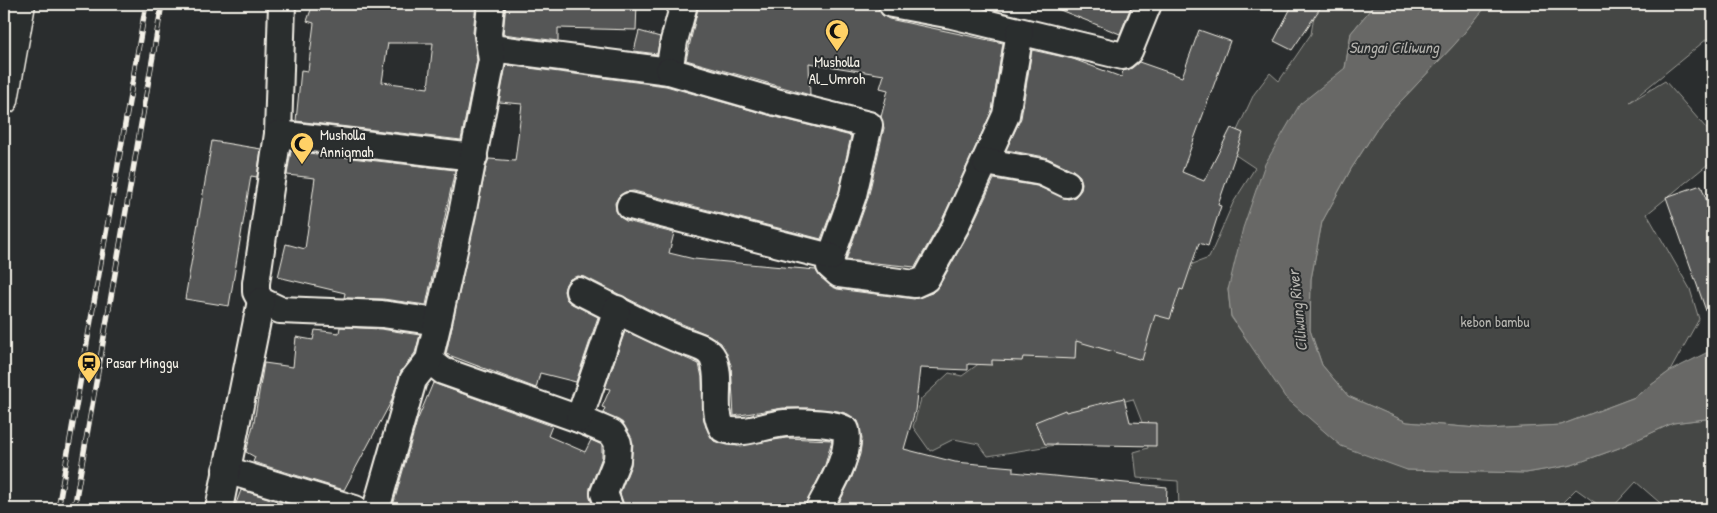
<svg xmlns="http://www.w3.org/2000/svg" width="1717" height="513" font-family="'Patrick Hand',sans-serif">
<rect width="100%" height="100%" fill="#2a2d2e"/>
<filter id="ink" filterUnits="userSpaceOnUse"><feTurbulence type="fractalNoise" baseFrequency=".02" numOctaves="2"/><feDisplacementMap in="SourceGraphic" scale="10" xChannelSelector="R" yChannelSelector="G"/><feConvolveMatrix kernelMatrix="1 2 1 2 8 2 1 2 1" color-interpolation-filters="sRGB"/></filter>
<g filter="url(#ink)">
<g fill="#444645" stroke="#9c9c96">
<polygon points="1316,4 1375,4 1351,33 1345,68 1228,289 1231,317 1249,343 1407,470 1526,473 1572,465 1619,448 1673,423 1713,418 1713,509 1667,509 1636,482 1611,509 1604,509 1576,489 1556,509 1179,509 1178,481 1137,478 1134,452 1148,448 1145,430 1133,399 1080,413 1055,434 1055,445 988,456 979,444 954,439 930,451 913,427 921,399 949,373 962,376 988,357 1149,280 1209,258 1233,203 1255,168 1228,150 1254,94 1270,73 1279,81 1311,34"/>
<polygon points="1488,4 1713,4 1713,34 1630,102 1665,81 1713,136 1713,160 1647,214 1690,289 1699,319 1670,371 1635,397 1561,425 1488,429 1407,422 1348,396 1322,365 1310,330 1311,279 1322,222 1351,169 1382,121 1455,44"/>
</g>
<polygon fill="#676866" stroke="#9f9f9a" points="1375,4 1488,4 1455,44 1382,121 1351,169 1322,222 1311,279 1310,330 1322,365 1348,396 1407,422 1488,429 1561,425 1635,397 1670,371 1708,352 1713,353 1713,418 1673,423 1619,448 1572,465 1526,473 1407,470 1341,446 1285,397 1231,316 1228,290 1243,228 1265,164 1300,104 1345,68 1351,33"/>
<g fill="#555756" stroke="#f4f1e8" fill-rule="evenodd">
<path d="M313,4h163l-3,29 4,27 -16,80 -165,-19 5,-51 7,1 6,-48 -7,-2zM388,43h45l-5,45 -46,-6z"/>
<polygon points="506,4 637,4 636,30 558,28 558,41 503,34"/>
<polygon points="699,4 868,4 877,5 882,15 889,19 1003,43 992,111 942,220 915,267 846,260 868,198 884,128 881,117 888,90 880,88 884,75 809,63 810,95 686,60"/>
<polygon points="1045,4 1132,4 1120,34"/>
<polygon points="1293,4 1323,4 1292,50 1274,41"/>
<polygon points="1199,30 1230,41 1182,172 1204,181 1231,128 1243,133 1218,205 1221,206 1208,246 1199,243 1183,290 1180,289 1170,319 1155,315 1142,360 1076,341 1075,359 1023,357 1022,361 992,360 992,365 968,364 968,370 920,368 915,411 904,449 955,462 1013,467 1013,472 1167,487 1166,509 836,509 852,477 860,454 862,439 858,421 848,414 838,411 808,408 783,408 734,416 731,365 721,343 709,335 660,315 585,277 578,276 570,279 566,284 564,291 566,299 572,304 598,317 576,382 540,373 536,388 446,354 487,163 489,159 515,161 522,104 499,102 506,65 666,86 772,116 851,136 839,191 821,239 634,191 625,192 619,196 615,203 616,211 620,217 626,221 674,233 669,253 694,259 816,270 820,277 837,289 914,299 932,293 939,286 968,234 994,179 1037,186 1068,199 1075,197 1081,190 1082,183 1080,176 1073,170 1045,157 1006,150 1021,118 1032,50 1073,59 1121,77 1123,71 1132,68 1139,62 1182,77"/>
<polygon points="639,31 660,37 657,54 634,51"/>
<polygon points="212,141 261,149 257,177 251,176 229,306 185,299"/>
<polygon points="291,151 455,170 426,305 383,299 344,298 345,293 278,277 286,244 305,249 315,178 287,175"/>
<polygon points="1701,185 1713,219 1713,321 1710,322 1666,197"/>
<polygon points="340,327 381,329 420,335 415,353 401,371 391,402 344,490 253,462 255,457 246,452 254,422 264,363 293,367 296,337 313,340 315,330 339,333"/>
<polygon points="625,331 699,364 702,377 703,416 706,427 714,441 738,446 786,438 832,440 825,465 804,509 625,509 620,493 631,465 633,443 624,425 603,413 605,408 602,407 610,389 605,388"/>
<polygon points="433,383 552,426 548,436 585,452 591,440 602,445 602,457 590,488 590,498 594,509 392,509 417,421"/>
<polygon points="1124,398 1130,422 1156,423 1156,446 1045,444 1035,422 1065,410 1066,412"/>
<polygon points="241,490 304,509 234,509"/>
</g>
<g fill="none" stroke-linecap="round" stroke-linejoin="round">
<g stroke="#f4f1e8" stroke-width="30">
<g id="minor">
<polyline points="892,4 952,15 1123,56 1129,51 1148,4"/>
<polyline points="491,48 669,71 674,41 684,4"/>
<polyline points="669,71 776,102 869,125 853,195 831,257 830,266 839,274 915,284 926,279 955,227 1006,115 1020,32"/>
<polyline points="278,134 282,4"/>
<polyline points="986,162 1042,172 1067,184"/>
<polyline points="630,206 831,257"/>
<path d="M579,291c33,16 66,35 101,49 10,4 28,7 33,18 10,23 -3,50 10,71 21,7 41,-4 62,-6 13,-1 51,-1 61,7 5,26 -16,57 -27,79"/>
<polyline points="438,322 382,314 280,310 261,301 256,292 256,283 278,134 474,157"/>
<polyline points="429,360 443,371 579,419 612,433 618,443 617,460 604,493 610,509"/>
<polyline points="579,419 617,309"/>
<polyline points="226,470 355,509"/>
<polyline points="219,509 261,301"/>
<polyline points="376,509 413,380 429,360 438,322 462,214 492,60 488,34 491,4"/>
</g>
</g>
<g stroke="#f4f1e8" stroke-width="31">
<polyline id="major" points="4,100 21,4"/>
</g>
<use href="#minor" stroke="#2a2d2e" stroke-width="26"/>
<use href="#major" stroke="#2a2d2e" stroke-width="28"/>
<g stroke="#f4f1e8" stroke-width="5.5">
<g id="rail">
<polyline points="58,509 146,4"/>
<polyline points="74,509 162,4"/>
</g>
</g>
<use href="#rail" stroke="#2a2d2e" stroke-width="4" stroke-dasharray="11" stroke-linecap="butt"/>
</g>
</g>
<defs>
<g id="mosque-pin" transform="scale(1.25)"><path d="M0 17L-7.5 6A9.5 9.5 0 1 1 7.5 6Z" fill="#ffd166" stroke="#2a2d2e"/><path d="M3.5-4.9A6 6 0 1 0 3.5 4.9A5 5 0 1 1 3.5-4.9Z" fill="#111"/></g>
<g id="station-pin" transform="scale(1.25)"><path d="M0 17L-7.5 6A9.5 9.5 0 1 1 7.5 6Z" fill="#ffd166" stroke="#2a2d2e"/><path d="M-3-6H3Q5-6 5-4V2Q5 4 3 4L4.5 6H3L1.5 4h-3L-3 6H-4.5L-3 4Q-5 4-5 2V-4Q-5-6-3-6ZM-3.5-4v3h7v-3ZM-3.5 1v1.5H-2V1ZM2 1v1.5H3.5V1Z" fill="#111"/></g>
</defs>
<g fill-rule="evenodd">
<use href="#mosque-pin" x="837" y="31"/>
<use href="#mosque-pin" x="302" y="144"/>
<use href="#station-pin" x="89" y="363"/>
</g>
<g text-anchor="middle" stroke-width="4" stroke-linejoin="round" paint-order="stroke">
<g font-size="15" fill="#f4f1e8" stroke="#2a2d2e" text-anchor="start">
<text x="837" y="67" text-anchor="middle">Musholla<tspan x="837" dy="17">Al_Umroh</tspan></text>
<text x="320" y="140">Musholla<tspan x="320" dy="17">Anniqmah</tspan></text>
<text x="106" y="368">Pasar Minggu</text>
</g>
<g font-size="15" fill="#b6b5af" stroke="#2a2d2e">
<text x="1495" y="327">kebon bambu</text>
</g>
<g font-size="16" font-style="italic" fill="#b5b3ae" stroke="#2a2d2e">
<text x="1394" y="53">Sungai Ciliwung</text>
<text transform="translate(1297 311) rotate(-96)" y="6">Ciliwung River</text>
</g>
</g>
<rect width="1717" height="513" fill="none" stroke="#2a2d2e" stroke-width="20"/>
<rect x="10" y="10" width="1697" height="493" fill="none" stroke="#f4f1e8" stroke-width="2" filter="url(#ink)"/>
</svg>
